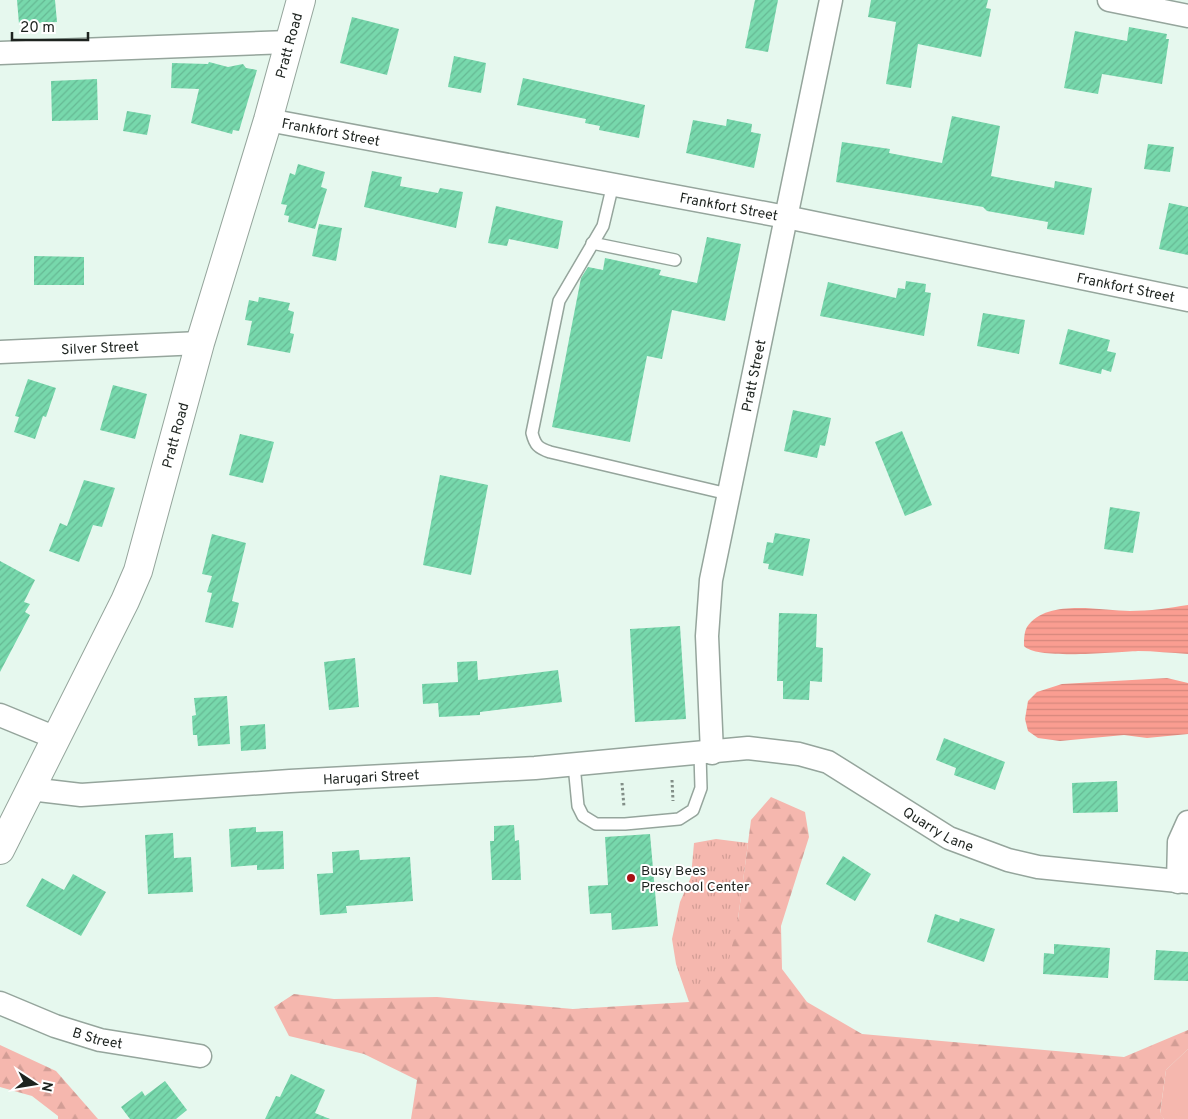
<svg xmlns="http://www.w3.org/2000/svg" width="1188" height="1119" font-family="Overpass,sans-serif">
<defs>
<pattern id="forest-firs" width="22" height="20" patternUnits="userSpaceOnUse" patternTransform="scale(1.25)"><rect width="22" height="20" fill="#f5b7ae"/><path d="M5 1l3.5 6h-7zM16 11l3.5 6h-7z" fill="#d29d95"/></pattern>
<pattern id="park-tufts" width="24" height="20" patternUnits="userSpaceOnUse" patternTransform="scale(1.25)"><rect width="24" height="20" fill="#f5b7ae"/><path d="M3 7l-1-3M5 7V3M7 7l1-3M15 17l-1-3M17 17v-4M19 17l1-3" fill="none" stroke="#d29d95"/></pattern>
<pattern id="water-rules" width="6" height="5" patternUnits="userSpaceOnUse" patternTransform="scale(1.25)"><rect width="6" height="5" fill="#fa9d91"/><path d="M0 2.5h6" fill="none" stroke="#d6877d"/></pattern>
<pattern id="building-hatch" width="6" height="6" patternUnits="userSpaceOnUse" patternTransform="scale(1.25)"><rect width="6" height="6" fill="#77d8ac"/><path d="M-1 1l2-2M0 6l6-6M5 7l2-2" fill="none" stroke="#66b994"/></pattern>
</defs>
<rect width="100%" height="100%" fill="#e6f8ee"/>
<polygon fill="#f5b7ae" points="1188,1049 1188,1119 1164,1119 1160,1114 1166,1070"/>
<g fill="url(#forest-firs)">
<polygon points="771,797 805,812 809,837 781,926 782,969 807,1002 862,1034 1124,1057 1188,1030 1188,1049 1166,1070 1160,1113 1164,1119 411,1119 417,1080 364,1054 289,1036 274,1007 294,994 334,999 437,997 573,1009 689,1002 738,919 751,820"/>
<polygon points="0,1045 56,1071 98,1119 58,1119 58,1116 32,1096 0,1087"/>
</g>
<polygon fill="url(#park-tufts)" points="716,839 748,843 738,919 727,969 689,1002 676,964 672,939 680,902 691,877 694,843"/>
<g fill="url(#water-rules)">
<path d="M1188,605v49c-17,-1 -34,-3 -50,-3 -23,1 -101,9 -114,-5 0,-6 0,-14 3,-19 20,-29 74,-16 103,-16 20,0 39,-3 58,-6z"/>
<polygon points="1167,678 1188,683 1188,734 1147,738 1124,735 1060,741 1038,738 1028,731 1025,719 1028,701 1037,692 1062,684"/>
</g>
<g fill="url(#building-hatch)">
<polygon points="17,0 55,0 57,22 19,24"/>
<polygon points="755,0 778,0 768,52 745,48"/>
<polygon points="871,0 988,0 986,8 991,9 981,57 918,44 911,88 886,84 896,22 868,17"/>
<polygon points="352,17 399,29 387,75 340,63"/>
<polygon points="1129,27 1167,34 1166,39 1169,39 1162,84 1102,74 1098,94 1064,88 1075,31 1127,41"/>
<polygon points="454,56 486,63 481,93 448,87"/>
<polygon points="209,62 228,67 243,64 246,68 257,70 239,131 233,130 232,134 191,123 199,89 171,88 172,63 208,64"/>
<polygon points="523,78 645,105 639,138 599,130 600,126 585,123 586,119 517,105"/>
<polygon points="97,79 98,120 52,121 51,81"/>
<polygon points="127,111 151,115 147,135 123,131"/>
<polygon points="952,116 1000,126 991,176 1054,188 1055,181 1092,188 1084,235 1047,229 1048,222 987,211 983,207 836,182 842,142 890,149 889,153 942,163"/>
<polygon points="727,119 752,124 751,132 761,134 754,168 686,153 693,120 726,126"/>
<polygon points="1148,144 1174,147 1170,172 1144,169"/>
<polygon points="298,164 325,172 321,187 327,189 315,229 288,222 289,216 284,215 287,205 281,204 290,173 295,175"/>
<polygon points="372,171 402,177 400,186 438,193 440,188 463,192 456,228 364,207"/>
<polygon points="1169,203 1188,207 1188,255 1159,249"/>
<polygon points="496,206 563,221 558,249 509,239 507,246 488,243"/>
<polygon points="319,224 342,228 336,261 312,256"/>
<polygon points="707,237 741,244 725,321 672,310 662,359 647,356 630,442 552,427 581,278 588,267 603,270 605,258 661,270 659,275 697,283"/>
<polygon points="34,256 84,257 84,285 34,285"/>
<polygon points="906,281 926,284 925,292 931,293 924,336 820,316 828,282 896,298 898,288 905,289"/>
<polygon points="259,297 290,303 288,310 294,312 290,333 294,334 290,353 247,345 252,321 245,320 249,300 258,302"/>
<polygon points="983,313 1025,320 1019,354 977,346"/>
<polygon points="1068,329 1110,340 1107,351 1116,353 1111,372 1102,369 1101,374 1059,364"/>
<polygon points="28,379 56,388 46,417 43,416 35,439 14,432 19,417 15,416"/>
<polygon points="113,385 147,394 135,439 100,430"/>
<polygon points="793,410 831,418 825,446 820,445 817,458 784,451"/>
<polygon points="902,431 932,505 905,516 875,442"/>
<polygon points="240,434 274,442 263,483 229,475"/>
<polygon points="440,475 488,485 471,575 423,565"/>
<polygon points="84,480 115,488 102,527 93,525 79,562 49,551 60,523 67,526"/>
<polygon points="1110,507 1140,512 1133,553 1104,549"/>
<polygon points="775,533 810,539 803,576 768,569 769,564 763,563 767,542 773,543"/>
<polygon points="212,534 246,543 232,601 239,603 233,628 205,622 212,593 207,592 212,576 202,574"/>
<polygon points="0,561 35,580 24,602 30,604 25,612 30,615 0,672"/>
<polygon points="779,613 817,614 816,647 823,648 822,682 810,681 809,700 783,699 783,681 777,681"/>
<polygon points="680,626 686,719 635,722 630,629"/>
<polygon points="355,658 359,707 329,710 324,662"/>
<polygon points="477,661 478,680 558,670 562,702 480,712 480,715 439,717 438,703 423,704 422,684 458,682 457,662"/>
<polygon points="227,696 230,744 198,746 197,735 193,735 192,716 196,715 194,698"/>
<polygon points="265,724 266,749 241,751 240,726"/>
<polygon points="944,738 1005,762 995,790 954,775 956,768 936,760"/>
<polygon points="1117,781 1118,812 1073,813 1072,783"/>
<polygon points="514,825 515,841 519,840 521,880 492,880 490,841 494,841 494,826"/>
<polygon points="256,827 256,832 283,831 284,869 257,870 257,865 231,867 229,829"/>
<polygon points="173,833 174,858 191,857 193,892 148,894 145,835"/>
<polygon points="650,834 658,926 612,930 611,913 590,914 588,886 608,885 605,837"/>
<polygon points="359,850 360,860 410,857 413,901 346,906 347,913 320,915 317,874 333,873 332,852"/>
<polygon points="843,856 871,874 855,901 826,884"/>
<polygon points="73,874 106,892 81,936 26,906 42,878 64,890"/>
<polygon points="935,914 959,922 960,918 995,929 984,962 927,942"/>
<polygon points="1054,944 1110,948 1108,978 1043,974 1044,953 1054,954"/>
<polygon points="1156,950 1188,952 1188,981 1154,980"/>
<polygon points="291,1074 325,1090 315,1113 330,1119 265,1119 276,1096 280,1097"/>
<polygon points="165,1081 187,1110 176,1119 130,1119 121,1107 142,1091 145,1096"/>
</g>
<g fill="none" stroke-linecap="round" stroke-linejoin="round">
<g stroke="#95a59c" stroke-width="14">
<g id="service">
<path d="M613,184l-10,42 -44,75 -27,132c3,12 6,15 18,19l178,42"/>
<polyline points="592,243 675,260"/>
<polyline points="574,765 578,806 583,816 596,824 625,824 679,819 693,810 701,788 700,754"/>
</g>
</g>
<g stroke="#95a59c" stroke-width="25">
<g id="minor">
<polyline points="1109,0 1188,16"/>
<polyline points="0,53 289,42"/>
<path id="s1" d="M268,120l518,97 402,83"/>
<path id="s2" d="M0,352l200,-9"/>
<polyline points="0,715 56,738"/>
<path id="s3" d="M712,753l-5,-117 4,-56 120,-580"/>
<path id="s4" d="M30,789l51,6 209,-14 245,-13 213,-20 51,6 29,8 121,76 59,22 30,7 150,15"/>
<polyline points="1178,882 1179,842 1188,822"/>
<path id="s5" d="M0,1003l55,23 45,14 100,16"/>
</g>
</g>
<g stroke="#95a59c" stroke-width="30">
<g id="tertiary">
<path id="s6" d="M0,850l125,-249 13,-30 62,-228 68,-223 33,-120"/>
</g>
</g>
<g stroke="#828e87" stroke-width="3" stroke-dasharray="2.5 2.5" stroke-linecap="butt">
<polyline points="672,780 673,801"/>
<polyline points="622,783 624,807"/>
</g>
<use href="#service" stroke="#fff" stroke-width="11"/>
<use href="#minor" stroke="#fff" stroke-width="22"/>
<use href="#tertiary" stroke="#fff" stroke-width="28"/>
</g>
<circle fill="#a71114" stroke="#fff" stroke-width="2" cx="631" cy="878" r="5"/>
<g text-anchor="middle" stroke-width="4" stroke-linejoin="round" paint-order="stroke">
<g font-size="14" fill="#1d231f" stroke="#fff">
<text dy="5" stroke="none"><textPath href="#s6" startOffset="858">Pratt Road</textPath></text>
<text dy="5" stroke="none"><textPath href="#s1" startOffset="64">Frankfort Street</textPath></text>
<text dy="5" stroke="none"><textPath href="#s1" startOffset="469">Frankfort Street</textPath></text>
<text dy="5" stroke="none"><textPath href="#s1" startOffset="874">Frankfort Street</textPath></text>
<text dy="5" stroke="none"><textPath href="#s2" startOffset="100">Silver Street</textPath></text>
<text dy="5" stroke="none"><textPath href="#s3" startOffset="382">Pratt Street</textPath></text>
<text dy="5" stroke="none"><textPath href="#s6" startOffset="452">Pratt Road</textPath></text>
<text dy="5" stroke="none"><textPath href="#s4" startOffset="342">Harugari Street</textPath></text>
<text dy="5" stroke="none"><textPath href="#s4" startOffset="931">Quarry Lane</textPath></text>
<text dy="5" stroke="none"><textPath href="#s5" startOffset="104">B Street</textPath></text>
</g>
<g font-size="14" fill="#1d231f" stroke="#fff" text-anchor="start">
<text x="641" y="875">Busy Bees<tspan x="641" dy="16">Preschool Center</tspan></text>
</g>
</g>
<g transform="translate(35 1084) rotate(102)" stroke="#ffffff" stroke-width="4" paint-order="stroke">
<path d="M0-4L9 19L0 12L-9 19Z" fill="#1d231f"/>
<text y="-8" font-size="14" font-weight="bold" text-anchor="middle" fill="#1d231f">N</text>
</g>
<path d="M12 32v8h76v-8" fill="none" stroke="#1d231f" stroke-width="2.5"/>
<text x="20" y="32" font-size="15" fill="#1d231f" stroke="#ffffff" stroke-width="4" paint-order="stroke">20 m</text>
</svg>
